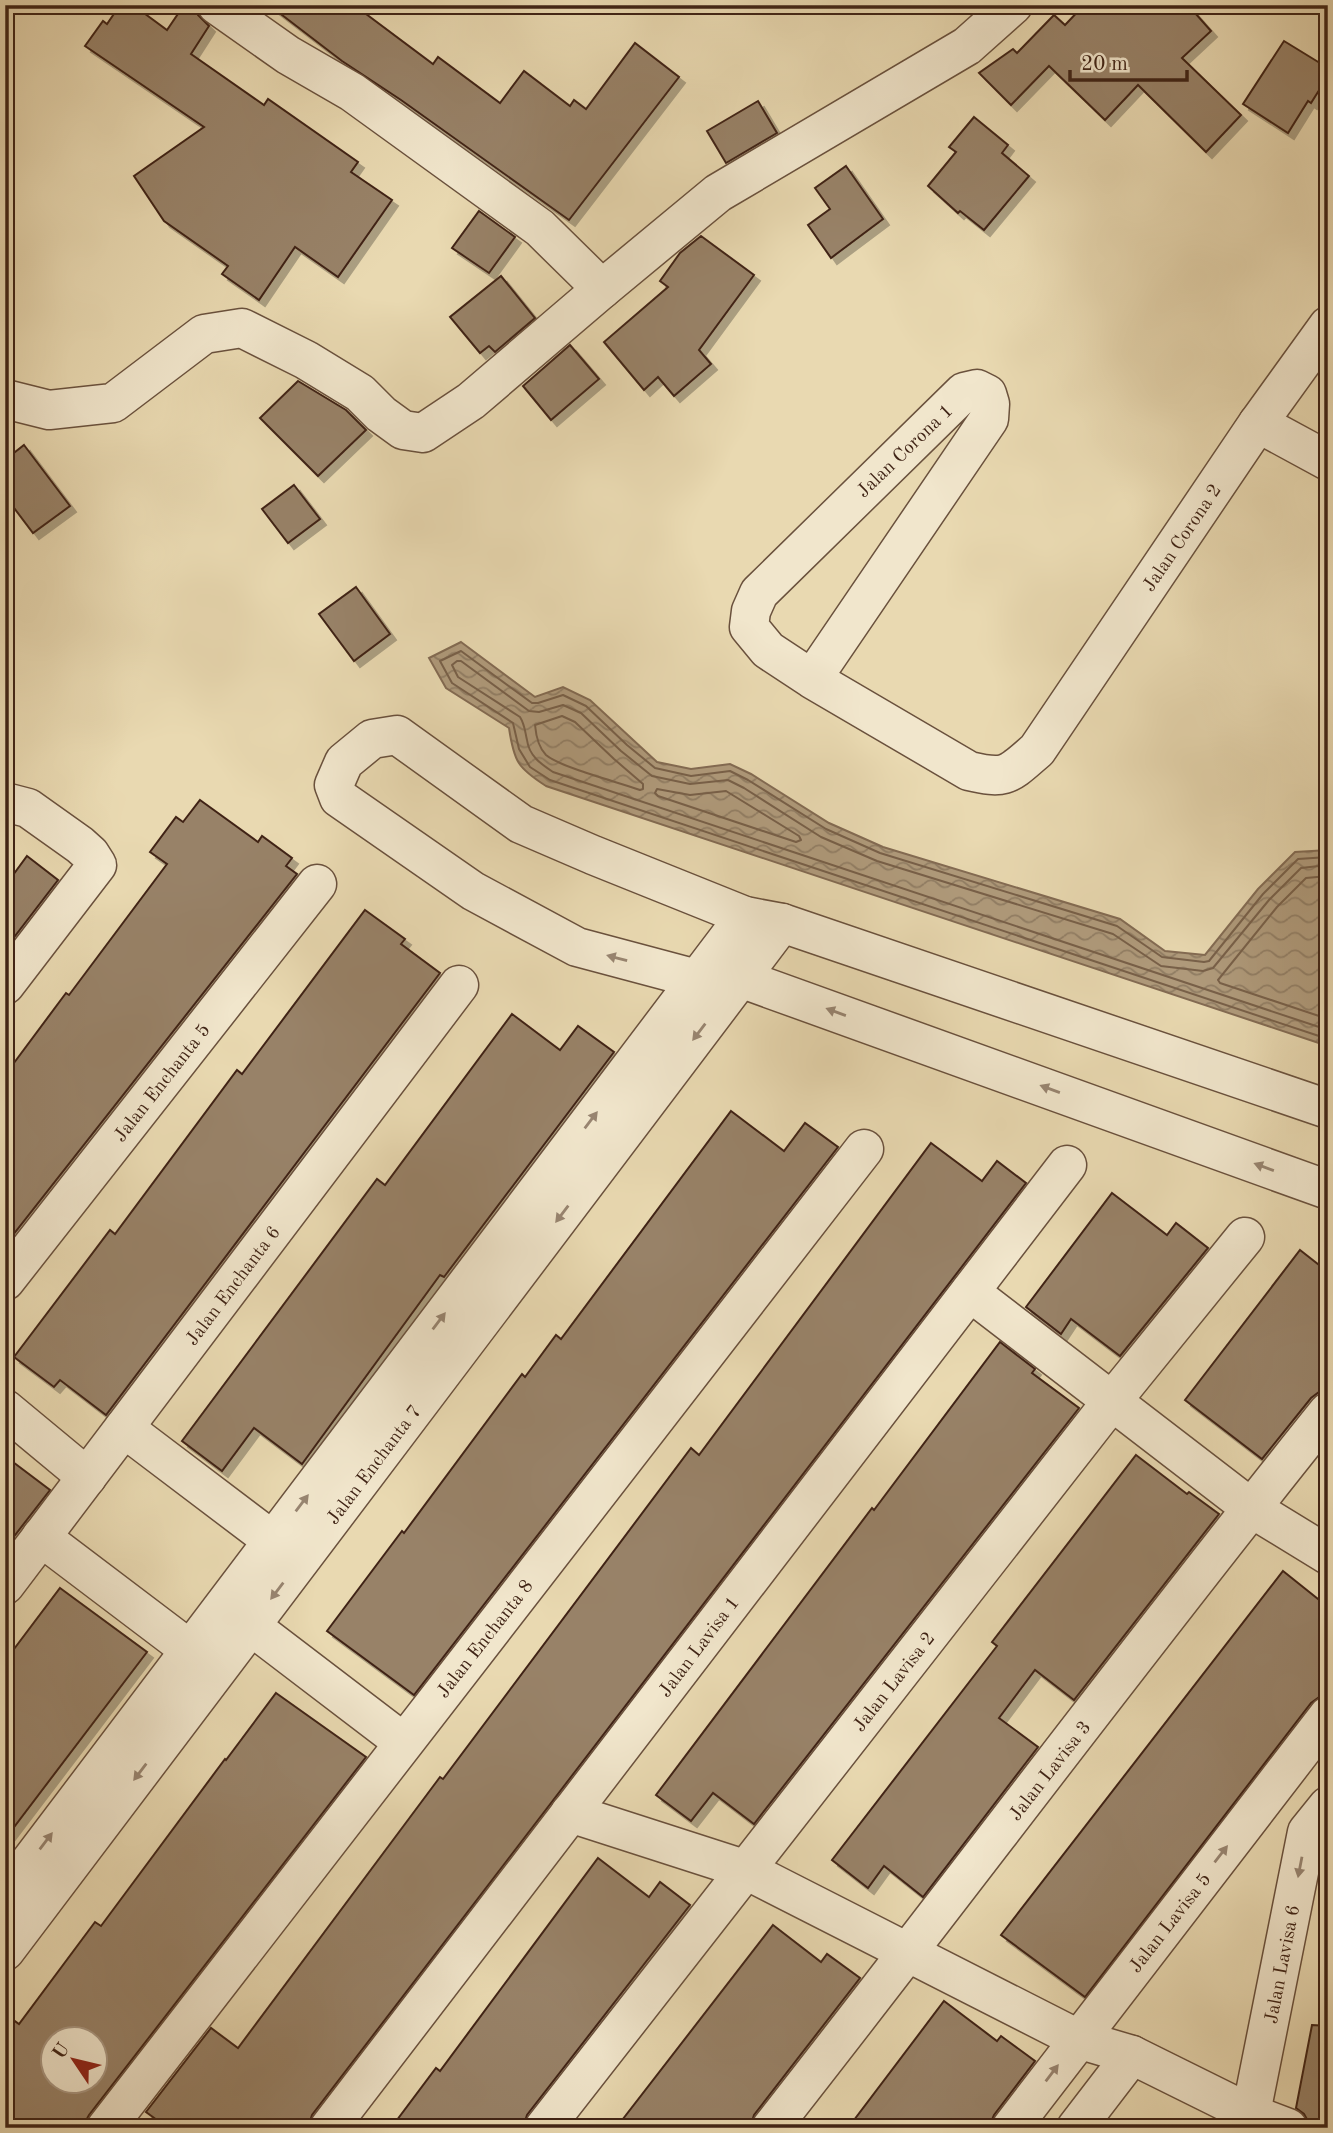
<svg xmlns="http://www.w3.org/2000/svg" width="1333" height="2133" font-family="'Old Standard TT',serif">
<defs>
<pattern id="water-waves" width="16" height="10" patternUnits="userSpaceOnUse" patternTransform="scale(1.75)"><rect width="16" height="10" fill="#b09b7c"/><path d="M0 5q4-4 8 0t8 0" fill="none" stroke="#917e65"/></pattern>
<filter id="shadow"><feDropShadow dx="6" dy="6" stdDeviation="0" flood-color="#0004"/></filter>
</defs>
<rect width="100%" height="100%" fill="#e9d9b1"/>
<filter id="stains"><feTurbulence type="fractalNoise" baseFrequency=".00286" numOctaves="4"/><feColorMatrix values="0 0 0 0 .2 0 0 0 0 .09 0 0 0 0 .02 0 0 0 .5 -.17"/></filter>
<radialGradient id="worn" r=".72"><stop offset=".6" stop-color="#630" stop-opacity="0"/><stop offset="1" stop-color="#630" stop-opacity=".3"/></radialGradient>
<path fill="url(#water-waves)" stroke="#836b53" stroke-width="2" d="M461,642l74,55 28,-10 27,13 67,62 34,7 39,-5 21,10 78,49 54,24 237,72 45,32 40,4 53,-66 37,-37 33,-2v196l-782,-260c-28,-18 -32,-24 -37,-58l-63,-40 -17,-30z"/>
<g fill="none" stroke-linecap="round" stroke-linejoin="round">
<g stroke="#786049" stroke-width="2">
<path d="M562,716l13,6 39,37 29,25v5l-3,1c-22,-8 -78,-22 -94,-35 -8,-8 -10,-19 -11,-30z"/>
<polygon points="657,789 690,795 726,791 799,836 801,840 796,842 658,796 655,793"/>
<polyline points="1328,857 1298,859 1263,894 1209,961 1204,962 1162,957 1117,926 880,853 826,829 748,780 730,771 691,776 655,768 627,745 586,706 563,695 538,703 532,703 461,651 440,661 452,683 513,723 519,749 530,767 550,780 1328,1039"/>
<path d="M1328,865l-27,3 -32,32 -56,68 -10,3 -42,-5 -48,-32 -236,-73 -56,-24 -77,-49 -16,-8 -38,4 -38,-8 -31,-25 -40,-38 -18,-8 -24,7 -10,-1 -68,-50h-4l-5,4 6,12 62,40c5,8 5,15 7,23 2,16 14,24 26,32l775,258"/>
<polyline points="1328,876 1306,878 1277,907 1218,980 1220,983 1328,1019"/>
</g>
</g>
<g fill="#988267" stroke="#402416" stroke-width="2" fill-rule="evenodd" filter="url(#shadow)">
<polygon points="120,5 133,5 167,30 184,5 196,5 198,15 209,26 191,54 264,105 268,99 358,162 351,172 392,200 338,277 295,247 259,300 222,274 228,266 164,221 134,176 204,127 85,46 103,21 107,24"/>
<polygon points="269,5 354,5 433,64 438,57 500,103 524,71 570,106 574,100 586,109 635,43 679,77 569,220 401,100 342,61"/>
<polygon points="1084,5 1188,5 1211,31 1182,58 1241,115 1206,152 1138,85 1105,120 1049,66 1011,105 979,73 1013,49 1017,53 1054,15 1065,25"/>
<polygon points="1284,41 1328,68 1328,76 1311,103 1308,101 1288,133 1243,104"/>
<polygon points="758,101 777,133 726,163 707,131"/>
<polygon points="974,117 1008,145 1002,153 1029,176 984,230 960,211 958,213 928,186 956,152 949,147"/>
<polygon points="846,166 883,219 831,258 808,225 830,209 815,188"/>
<polygon points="479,211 515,237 489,273 452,248"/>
<polygon points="701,236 754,275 699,350 711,364 674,396 658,377 644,390 604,342 668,287 660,281 680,253"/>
<polygon points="501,276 535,318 495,352 489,346 480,353 450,317"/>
<polygon points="570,345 599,379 551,420 523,386"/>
<polygon points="298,381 346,410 366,430 318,476 260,418"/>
<polygon points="24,445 70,506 33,533 5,496 5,460"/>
<polygon points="294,485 320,519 288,543 262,509"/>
<polygon points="356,587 390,634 354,661 319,614"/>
<polygon points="200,800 258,842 262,836 292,858 286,866 297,874 5,1245 5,1075 66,993 69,995 167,864 150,852 176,817 183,822"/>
<polygon points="27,856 58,880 5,949 5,886"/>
<polygon points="365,910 405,939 401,944 440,973 106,1415 60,1380 54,1387 14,1357 110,1230 115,1234 237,1070 242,1074"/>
<polygon points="512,1014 560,1050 578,1026 614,1052 444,1277 440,1275 302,1464 254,1428 222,1471 182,1441 377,1179 385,1185"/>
<polygon points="731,1111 784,1151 805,1123 838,1147 414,1695 327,1631 402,1531 404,1533 522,1374 525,1377 556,1335 561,1339"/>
<polygon points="931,1143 982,1181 997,1161 1026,1183 312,2115 308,2128 168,2128 146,2112 211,2028 238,2048 440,1777 443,1779 691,1448 699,1455"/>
<polygon points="1112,1193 1167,1235 1176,1223 1208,1248 1120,1356 1071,1319 1061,1334 1026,1307"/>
<polygon points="1300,1250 1328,1272 1328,1391 1319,1392 1311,1398 1262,1459 1185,1400"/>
<polygon points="1000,1342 1035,1369 1032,1373 1079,1408 754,1824 713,1793 691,1821 656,1795 872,1508 874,1510"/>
<polygon points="1136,1455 1187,1494 1189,1492 1219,1514 1074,1700 1035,1670 999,1718 1038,1747 923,1897 884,1866 868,1888 832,1860 997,1646 992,1642"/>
<polygon points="5,1456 50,1490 5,1548"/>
<polygon points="1283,1571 1328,1607 1328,1688 1322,1695 1311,1703 1085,1997 1001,1935"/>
<polygon points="60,1588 147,1652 5,1839 5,1661"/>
<path d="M276,1693l90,64 -277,358 -7,13h-77v-114l14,10 76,-102 6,4 124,-167 1,1zM52,2039h42v42h-42z"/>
<polygon points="598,1858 649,1897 660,1882 690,1905 527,2115 523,2128 391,2128 436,2068 440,2071"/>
<polygon points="773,1925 821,1962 827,1954 860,1978 754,2115 750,2128 616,2128"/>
<polygon points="944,2001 997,2041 1001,2036 1035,2061 994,2115 989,2127 848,2128"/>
<polygon points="1312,2025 1328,2026 1328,2126 1309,2123 1304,2114 1296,2108"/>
</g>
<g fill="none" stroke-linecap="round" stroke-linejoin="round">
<g stroke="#6a513d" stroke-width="41">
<g id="minor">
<polyline points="217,5 288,55 352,92 540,228 602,289 718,193 967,46 1013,5"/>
<polyline points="5,399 49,410 113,403 204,334 242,328 306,360 360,393 381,414 403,430 423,433 471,401 602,289"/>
<polyline points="1258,423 1328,461"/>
<path d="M812,679l177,-260 1,-15 -3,-10 -10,-5 -13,3 -205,201 -8,18 -2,16 19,23 44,29 157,92c38,9 39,4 68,-21l221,-327 70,-97"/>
<polyline points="5,802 28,808 80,845 90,854 97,865 5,985"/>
<polyline points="1328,1109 782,923 745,916 593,855 521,824 397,735 372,739 344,762 334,785 339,798 473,891 577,947 697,979 740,978 1328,1190"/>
<polyline points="5,1281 317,884"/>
<polyline points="970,1292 1251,1508 1328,1555"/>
<polyline points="5,1409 87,1477"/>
<polyline points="124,1428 293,1556"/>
<polyline points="41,1537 210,1665"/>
<polyline points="5,1585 459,985"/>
<polyline points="251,1626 403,1742"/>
<polyline points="570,1813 744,1869 1078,2039 1132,2055 1251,2114 1288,2128"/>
<polyline points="5,1895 745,916"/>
<polyline points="5,1951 782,923"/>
<polyline points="106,2128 864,1149"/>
<polyline points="329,2128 1067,1165"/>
<polyline points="544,2128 1112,1401 1245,1237"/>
<path d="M771,2128c187,-238 367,-480 557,-716"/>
<polyline points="1011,2128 1328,1716"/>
<polyline points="1076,2128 1132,2055"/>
<polyline points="1248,2128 1307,1832 1328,1806"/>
</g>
</g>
<use href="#minor" stroke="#f1e6cc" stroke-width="38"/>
</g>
<defs><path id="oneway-solid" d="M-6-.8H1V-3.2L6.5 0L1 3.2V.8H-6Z" transform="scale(1.75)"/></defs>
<g fill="#988571">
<use href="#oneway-solid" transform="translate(617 958) rotate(-165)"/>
<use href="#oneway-solid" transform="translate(836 1012) rotate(-160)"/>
<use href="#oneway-solid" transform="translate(699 1032) rotate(127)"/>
<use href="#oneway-solid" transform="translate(1050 1089) rotate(-160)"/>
<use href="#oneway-solid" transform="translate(591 1120) rotate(-53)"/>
<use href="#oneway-solid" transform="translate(1264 1167) rotate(-160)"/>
<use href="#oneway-solid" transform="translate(562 1214) rotate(127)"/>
<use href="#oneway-solid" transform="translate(439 1321) rotate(-53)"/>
<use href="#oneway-solid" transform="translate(302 1503) rotate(-53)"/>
<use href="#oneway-solid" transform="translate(277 1591) rotate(127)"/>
<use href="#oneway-solid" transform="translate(140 1772) rotate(127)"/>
<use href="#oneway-solid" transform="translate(46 1841) rotate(-53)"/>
<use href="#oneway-solid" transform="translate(1221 1854) rotate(-52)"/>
<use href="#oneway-solid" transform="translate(1300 1867) rotate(101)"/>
<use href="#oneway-solid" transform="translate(1052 2073) rotate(-53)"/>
</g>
<g text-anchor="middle" stroke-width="7" stroke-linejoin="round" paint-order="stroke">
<g font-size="19" fill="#402416" stroke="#f1e6cc">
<text transform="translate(904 450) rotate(-44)" y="7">Jalan Corona 1</text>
<text transform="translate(1181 537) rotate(-56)" y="7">Jalan Corona 2</text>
<text transform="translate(161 1082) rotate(-52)" y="7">Jalan Enchanta 5</text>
<text transform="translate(232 1285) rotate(-53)" y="7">Jalan Enchanta 6</text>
<text transform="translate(373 1464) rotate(-53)" y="7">Jalan Enchanta 7</text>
<text transform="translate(484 1638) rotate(-52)" y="7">Jalan Enchanta 8</text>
<text transform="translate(698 1646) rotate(-53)" y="7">Jalan Lavisa 1</text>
<text transform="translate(893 1681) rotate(-52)" y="7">Jalan Lavisa 2</text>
<text transform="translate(1049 1770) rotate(-52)" y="7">Jalan Lavisa 3</text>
<text transform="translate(1169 1922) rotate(-52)" y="7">Jalan Lavisa 5</text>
<text transform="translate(1281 1964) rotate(-79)" y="7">Jalan Lavisa 6</text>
</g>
</g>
<rect width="1333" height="2133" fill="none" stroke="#e9d9b1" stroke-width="28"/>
<rect x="7" y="7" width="1319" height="2119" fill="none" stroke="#402416" stroke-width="3.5"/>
<rect x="14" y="14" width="1305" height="2105" fill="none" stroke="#402416" stroke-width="2"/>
<g transform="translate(74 2060) rotate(305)"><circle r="33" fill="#f1e6cc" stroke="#aa9883" stroke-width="2"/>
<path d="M0-5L12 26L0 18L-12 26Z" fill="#8f2418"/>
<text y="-10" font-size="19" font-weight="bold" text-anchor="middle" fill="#402416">U</text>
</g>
<path d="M1070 70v10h117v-10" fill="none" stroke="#402416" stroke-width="3.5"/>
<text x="1081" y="70" font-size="21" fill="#402416" stroke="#f1e6cc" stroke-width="5" paint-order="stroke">20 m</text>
<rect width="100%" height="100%" filter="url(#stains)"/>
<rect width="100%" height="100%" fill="url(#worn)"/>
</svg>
